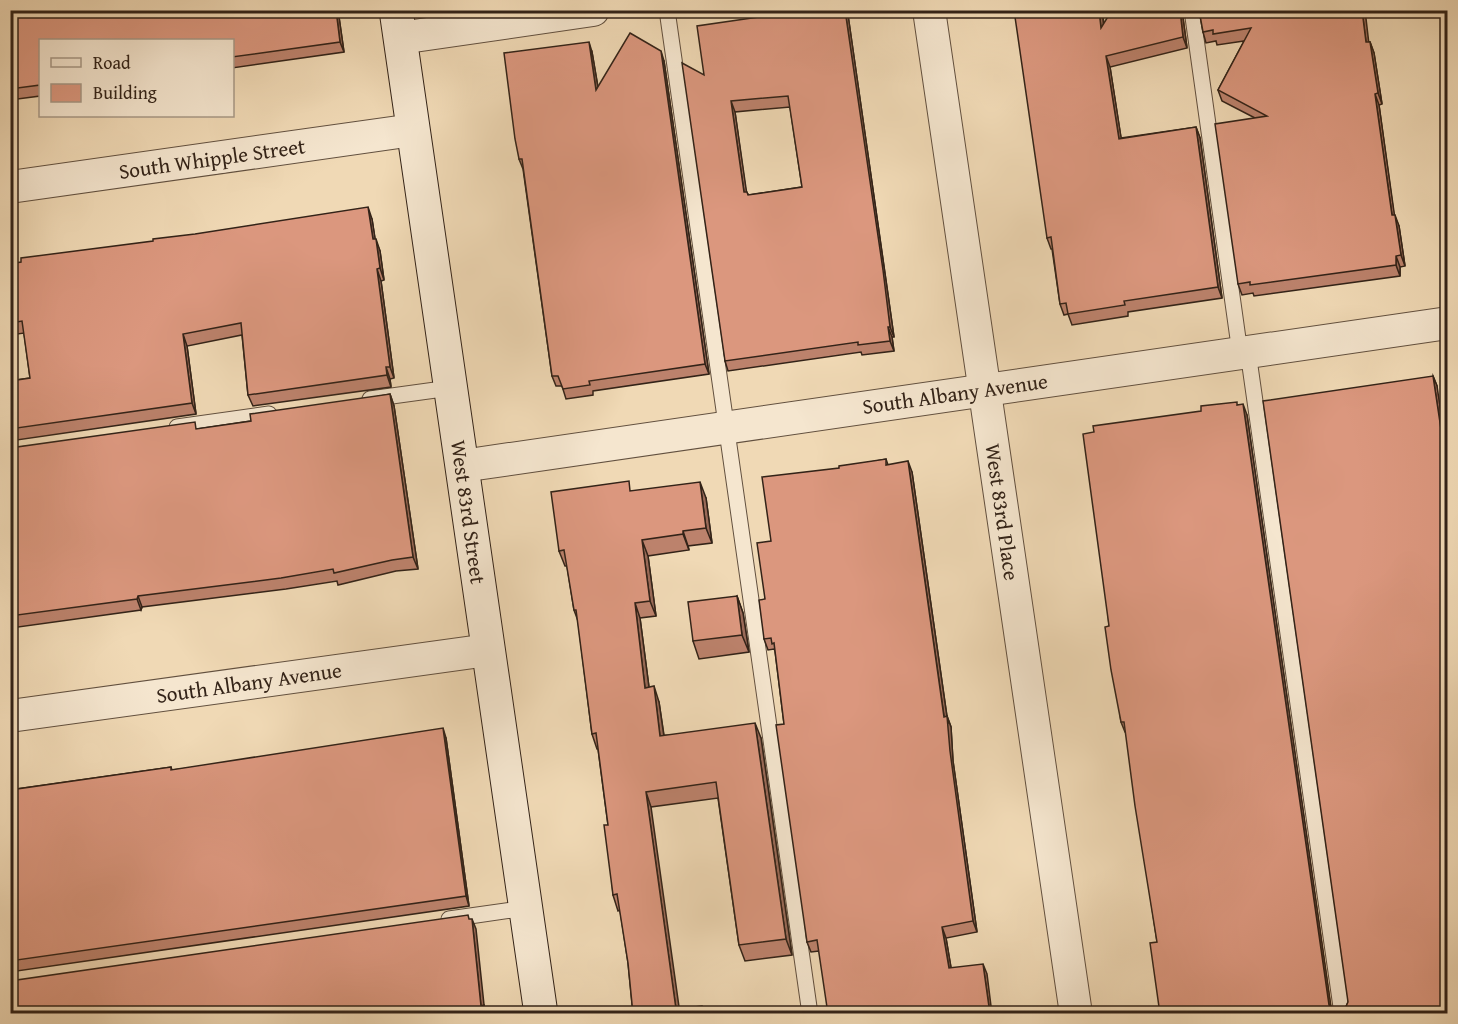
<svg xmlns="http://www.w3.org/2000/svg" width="1458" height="1024" font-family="'Gentium Book Plus',serif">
<rect width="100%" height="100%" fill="#f0d9b5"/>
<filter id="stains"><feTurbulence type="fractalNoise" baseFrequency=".00333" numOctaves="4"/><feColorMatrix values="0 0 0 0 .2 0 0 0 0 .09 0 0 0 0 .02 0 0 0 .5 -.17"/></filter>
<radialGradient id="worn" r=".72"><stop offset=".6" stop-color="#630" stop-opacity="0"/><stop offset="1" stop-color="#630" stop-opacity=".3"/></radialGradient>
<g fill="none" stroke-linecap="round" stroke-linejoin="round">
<g stroke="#62503f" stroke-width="17">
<g id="lane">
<polyline points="667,10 810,1014"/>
<polyline points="1192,10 1240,353"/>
<polyline points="1248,352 1342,1014"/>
<polyline points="370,399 450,388"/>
<polyline points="177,427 269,414"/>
<polyline points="449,919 526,908"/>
</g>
</g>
<g stroke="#62503f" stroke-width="34">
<g id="street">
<polyline points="929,10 1076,1014"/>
<polyline points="400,38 593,10"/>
<polyline points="10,187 413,130"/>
<polyline points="462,466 1448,323"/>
<polyline points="10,716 488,650"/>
</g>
</g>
<g stroke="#332318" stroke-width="35">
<polyline id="secondary" points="396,10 541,1014"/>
</g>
<use href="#lane" stroke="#f5e6cf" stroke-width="15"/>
<use href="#street" stroke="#f5e6cf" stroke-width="32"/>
<use href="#secondary" stroke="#f5e6cf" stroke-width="33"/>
</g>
<g fill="#bc826c" stroke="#332318" stroke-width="1.5" fill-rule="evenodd">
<polygon points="10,10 338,10 344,52 232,68 232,40 40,40 40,96 10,100"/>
<polygon points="1102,10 1104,24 1182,10 1187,48 1110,67 1121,138 1196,127 1200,138 1222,298 1128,312 1128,316 1072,325 1068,314 1064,315 1060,304 1052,249 1051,249 1047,238"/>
<polygon points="1199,10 1370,42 1374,53 1382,104 1379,105 1394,215 1399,226 1405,266 1400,267 1400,276 1254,296 1253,293 1242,295 1238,284 1255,118 1222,101 1218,90 1244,41 1217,45 1216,41 1206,43 1203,32"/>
<path d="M848,15l38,265 8,57h-2l2,14 -32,4 -1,-3 -133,19 -3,-10 -21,-286zM790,107l12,80 -53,8 -3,-3 -11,-80z"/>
<polygon points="592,52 598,87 664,61 709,374 593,391 593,395 566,399 562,386 556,386 552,376 523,169 519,159"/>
<polygon points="372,219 375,239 380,251 384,280 381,281 394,378 390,379 391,387 253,406 248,395 242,335 187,346 196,414 10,441 10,381 30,378 24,333 10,335 10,266"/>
<polygon points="1433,376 1437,386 1448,1014 1160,1014 1157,942 1126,732 1125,732 1121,722 1109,626 1094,432 1238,405 1247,415 1331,1009 1334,1012 1344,1011 1348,1002"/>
<polygon points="390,394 394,406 418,569 396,571 338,585 337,581 286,589 142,607 141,610 11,628 10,625 10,448 197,429 251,421"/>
<polygon points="886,459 888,465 912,472 947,716 951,727 953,761 977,932 946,938 951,968 987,974 819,951 811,952 807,942 784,724 775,651 774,649 768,650 764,639 765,599 771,541 839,468"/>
<polygon points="633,491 706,498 712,543 688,546 689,550 648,556 656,616 640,618 649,687 659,702 664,735 761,738 792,955 745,961 739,945 718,798 651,807 633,1014 628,963 620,910 618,911 613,895 608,825 598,749 597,749 592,734 578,621 574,610 567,566 565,566 559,551"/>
<polygon points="737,596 743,613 749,652 699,659 693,641"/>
<polygon points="446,738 469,906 10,972 10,790 171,767 172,770"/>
</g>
<g fill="#996a58" stroke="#332318" stroke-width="1.5">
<polygon points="336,10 338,10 344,52 340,42"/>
<polygon points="845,10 846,10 848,15 894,337 890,327"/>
<polygon points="1099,10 1102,10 1105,39 1101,28"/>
<polygon points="1180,10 1182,11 1187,48 1183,37"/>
<polygon points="1362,10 1365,10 1370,53 1366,42"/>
<polygon points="589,42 592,52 600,100 596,90"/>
<polygon points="1370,42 1374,53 1382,104 1378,93"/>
<polygon points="661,51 664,61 709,374 705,364"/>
<polygon points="1106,56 1110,67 1123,150 1119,139"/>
<polygon points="1375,94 1379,105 1396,226 1392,215"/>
<polygon points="731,101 735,112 748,202 744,192"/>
<polygon points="1196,127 1200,138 1222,298 1218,287"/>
<polygon points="368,207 372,219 377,251 373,239"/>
<polygon points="1395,215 1399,226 1405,266 1401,255"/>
<polygon points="376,239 380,251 384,280 380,268"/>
<polygon points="1396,256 1400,267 1400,276 1396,265"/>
<polygon points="377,269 381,281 394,378 390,367"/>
<polygon points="888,327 892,337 894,351 890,341"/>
<polygon points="183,334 187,346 196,414 192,403"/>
<polygon points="386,367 390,379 391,387 387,375"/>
<polygon points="1433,376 1437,386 1448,462 1448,477"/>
<polygon points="390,394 394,406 418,569 413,557"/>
<polygon points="1243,404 1247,415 1332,1014 1329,1005"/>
<polygon points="908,461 912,472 948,724 947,716 951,727 953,761 977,932 973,921"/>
<polygon points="700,482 706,498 712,543 706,528"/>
<polygon points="683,531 688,546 689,550 683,534"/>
<polygon points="642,540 648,556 656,616 650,601"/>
<polygon points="138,596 142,607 141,610 137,599"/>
<polygon points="737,596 743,613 749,652 742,635"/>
<polygon points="635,603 640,618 651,703 645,688"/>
<polygon points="654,686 659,702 666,751 660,736"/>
<polygon points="755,723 761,738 792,955 786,939"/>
<polygon points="443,728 446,738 469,906 466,896"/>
<polygon points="646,792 651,807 680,1014 676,1009"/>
<polygon points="472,919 476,929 485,1014 481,1006"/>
<polygon points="942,927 946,938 953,979 949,968"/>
<polygon points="983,964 987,974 992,1014 990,1014"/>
</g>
<g fill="#db977e" stroke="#332318" stroke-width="1.5" fill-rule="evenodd">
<polygon points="10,10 336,10 340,42 232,57 232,40 40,40 40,85 10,89"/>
<path d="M806,10h39l38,260 7,57h-2l2,14 -32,4v-3l-133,19 -43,-298 22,12 -7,-49zM788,96l14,91 -54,8 -1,-3h-3l-13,-91z"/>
<polygon points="1014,10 1099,10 1101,28 1112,10 1180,10 1183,37 1106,56 1119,139 1196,127 1218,287 1124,301 1125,305 1068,314 1066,303 1060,304 1051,237 1047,238"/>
<polygon points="1199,10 1362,10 1366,42 1370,42 1378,93 1375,94 1392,215 1395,215 1401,255 1396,256 1396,265 1250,285 1250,282 1238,284 1215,124 1267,116 1218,90 1251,28 1213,34 1213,30 1203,32"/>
<polygon points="630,33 661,51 705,364 589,381 590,385 563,389 558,376 552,376 522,159 519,159 515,139 504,53 589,42 596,90"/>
<polygon points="368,207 373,239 376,239 380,268 377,269 390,367 386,367 387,375 248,395 241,323 183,334 192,403 10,429 10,381 30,378 22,321 10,323 10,266 15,266 15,263 21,262 21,258 153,241 153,239 195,234"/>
<polygon points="1433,376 1448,476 1448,1014 1160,1014 1150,943 1157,942 1135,806 1124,722 1121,722 1111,670 1105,627 1109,626 1083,434 1094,432 1093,426 1201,411 1201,406 1237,402 1237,405 1243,404 1329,1005 1334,1012 1344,1011 1348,1002 1263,401"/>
<polygon points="390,394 413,557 392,560 334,573 333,569 281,578 138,596 137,599 10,616 10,448 195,422 196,429 251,421 250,414"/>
<polygon points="886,459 886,465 908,461 944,717 947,716 950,751 973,921 942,927 949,968 983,964 990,1014 828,1014 817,940 807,942 776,725 784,724 774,643 772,644 771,638 764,639 759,600 765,599 757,543 771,541 762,477 839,468 839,466"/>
<polygon points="629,481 630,491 700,482 706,528 683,531 683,534 642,540 650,601 635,603 645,688 654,686 660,736 755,723 786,939 739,945 716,782 646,792 676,1009 702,1006 703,1014 633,1014 628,963 617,894 613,895 604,825 608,825 596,733 592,734 576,610 574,610 564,550 559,551 551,492"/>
<polygon points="737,596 742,635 693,641 688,602"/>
<polygon points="443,728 466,896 10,961 10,790 171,767 171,770"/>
<polygon points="468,915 469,919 472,919 481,1006 484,1005 485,1012 489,1012 489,1014 10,1014 10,981"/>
</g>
<g text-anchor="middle" stroke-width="6" stroke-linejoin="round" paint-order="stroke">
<g font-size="21" fill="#332318" stroke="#f5e6cf">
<text transform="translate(212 159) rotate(-8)" y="7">South Whipple Street</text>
<text transform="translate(955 394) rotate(-8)" y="7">South Albany Avenue</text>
<text transform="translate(468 512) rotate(82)" y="7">West 83rd Street</text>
<text transform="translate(1002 512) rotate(82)" y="7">West 83rd Place</text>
<text transform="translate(249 683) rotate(-8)" y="7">South Albany Avenue</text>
</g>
</g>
<rect width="1458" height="1024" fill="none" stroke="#f0d9b5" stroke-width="36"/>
<rect x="12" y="12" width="1434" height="1000" fill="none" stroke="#332318" stroke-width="3"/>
<rect x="18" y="18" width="1422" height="988" fill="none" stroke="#332318" stroke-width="1.5"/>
<rect x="39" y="39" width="195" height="78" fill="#f5e6cf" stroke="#a79886" stroke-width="1.5"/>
<rect x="51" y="58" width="30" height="9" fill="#f5e6cf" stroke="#a79886" stroke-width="1.5"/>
<text x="93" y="69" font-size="18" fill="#332318">Road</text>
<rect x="51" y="84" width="30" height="18" fill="#db977e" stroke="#a79886" stroke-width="1.5"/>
<text x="93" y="99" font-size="18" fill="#332318">Building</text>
<rect width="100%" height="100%" filter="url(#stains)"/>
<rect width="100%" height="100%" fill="url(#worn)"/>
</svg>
